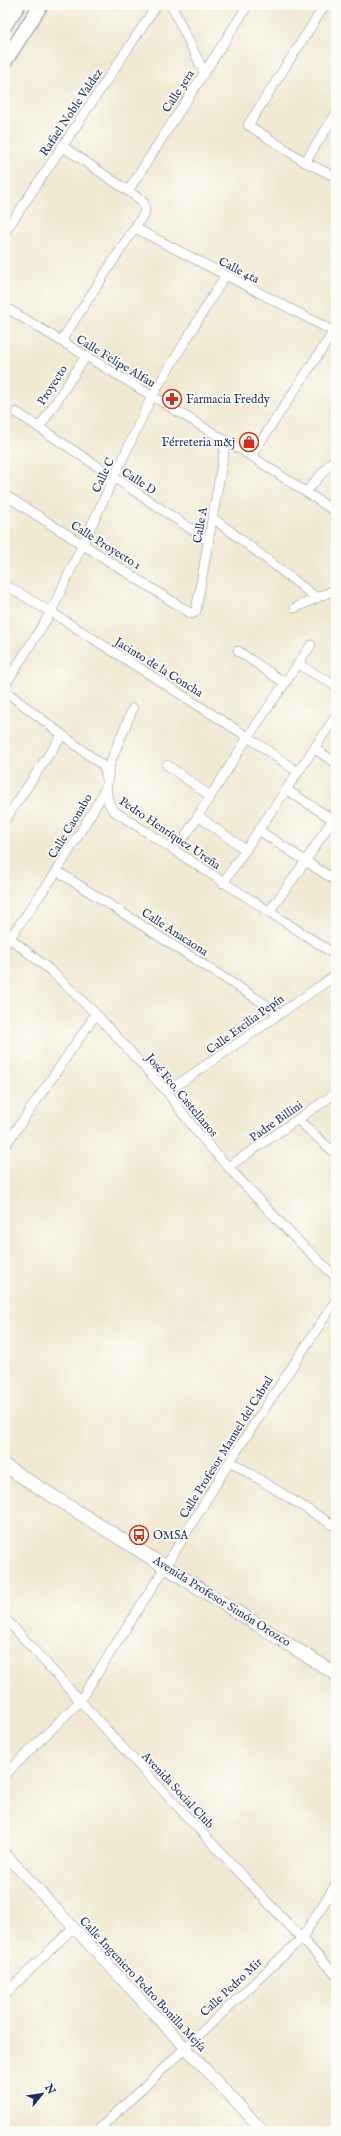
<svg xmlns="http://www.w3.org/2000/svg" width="341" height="2136" font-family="'IM FELL English',serif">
<rect width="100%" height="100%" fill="#fdfcf7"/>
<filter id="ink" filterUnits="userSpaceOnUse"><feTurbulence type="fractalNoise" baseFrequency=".025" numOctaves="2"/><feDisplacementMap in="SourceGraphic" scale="8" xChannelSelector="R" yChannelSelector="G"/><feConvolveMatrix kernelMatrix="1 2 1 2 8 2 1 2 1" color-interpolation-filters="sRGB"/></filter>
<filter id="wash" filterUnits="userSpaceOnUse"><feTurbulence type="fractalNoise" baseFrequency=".012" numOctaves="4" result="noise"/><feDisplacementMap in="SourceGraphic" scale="16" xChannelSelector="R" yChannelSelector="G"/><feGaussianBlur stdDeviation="0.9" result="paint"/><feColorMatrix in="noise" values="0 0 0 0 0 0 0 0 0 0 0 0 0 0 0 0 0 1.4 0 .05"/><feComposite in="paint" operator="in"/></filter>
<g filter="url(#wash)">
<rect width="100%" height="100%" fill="#f1e9d1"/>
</g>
<g filter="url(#ink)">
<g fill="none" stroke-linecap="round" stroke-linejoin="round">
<g stroke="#868c98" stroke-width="10">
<g id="minor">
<polyline points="171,5 204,72"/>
<polyline points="325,5 248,125 305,162 336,177"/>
<polyline points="305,162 336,114"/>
<polyline points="128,191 248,5"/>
<polyline points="135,228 333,331"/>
<polyline points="5,232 157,5"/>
<polyline points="5,307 251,456 336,512"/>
<polyline points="61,341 145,212 144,203 134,195 62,146"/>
<polyline points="16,412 209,541"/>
<polyline points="39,428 86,356"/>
<polyline points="251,456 336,328"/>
<polyline points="307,491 336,457"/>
<polyline points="5,495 192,614 196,611 226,441"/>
<polyline points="213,518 317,598"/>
<polyline points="5,585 51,612 248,737 298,772"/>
<polyline points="295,608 336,589"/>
<polyline points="238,651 285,683"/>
<polyline points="298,664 336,686"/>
<polyline points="5,685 51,612 152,396 225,276"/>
<path d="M5,691l97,74c10,13 -1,34 12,46l222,144"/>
<polyline points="315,749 336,763"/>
<polyline points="167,765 210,796"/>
<polyline points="287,790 332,819"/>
<polyline points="198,816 246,850"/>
<polyline points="5,820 62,735"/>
<polyline points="260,831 336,881"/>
<polyline points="186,835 248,737 311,645"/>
<polyline points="57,871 279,1013"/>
<polyline points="223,883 336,716"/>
<polyline points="269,912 305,862 336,814"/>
<polyline points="5,934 51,971 96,1014 167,1092 197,1132 228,1167 292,1235 336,1277"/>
<polyline points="5,945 57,871 100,799 107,784 110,763 133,708"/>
<polyline points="167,1092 336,975"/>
<polyline points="298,1120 336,1154"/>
<polyline points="5,1146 96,1014"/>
<polyline points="228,1167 336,1093"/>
<polyline points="230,1461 336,1527"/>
<polyline points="5,1618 132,1758 336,1975"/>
<polyline points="5,1775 79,1702 166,1566 230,1461 336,1300"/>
<polyline points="5,1994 73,1928"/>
<polyline points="97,2131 302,1938 336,1884"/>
</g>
</g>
<g stroke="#868c98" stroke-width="12">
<polyline id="tertiary" points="5,1854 263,2131"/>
</g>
<g stroke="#868c98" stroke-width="14">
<polyline id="secondary" points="5,1466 336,1674"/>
</g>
<g stroke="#868c98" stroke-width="16">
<g id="primary">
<polyline points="5,25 18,5"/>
<polyline points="5,61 41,5"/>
</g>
</g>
<use href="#minor" stroke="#fff" stroke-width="9"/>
<use href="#tertiary" stroke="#fff" stroke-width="11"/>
<use href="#secondary" stroke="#fff" stroke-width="13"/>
<use href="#primary" stroke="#fff" stroke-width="14"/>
</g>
</g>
<defs>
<g id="pharmacy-ring" transform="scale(1)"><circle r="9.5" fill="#fdfcf7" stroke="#c8321e" stroke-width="1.5"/><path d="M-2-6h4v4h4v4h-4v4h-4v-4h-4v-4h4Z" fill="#c8321e"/></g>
<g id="shop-ring" transform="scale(1)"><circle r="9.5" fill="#fdfcf7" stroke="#c8321e" stroke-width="1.5"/><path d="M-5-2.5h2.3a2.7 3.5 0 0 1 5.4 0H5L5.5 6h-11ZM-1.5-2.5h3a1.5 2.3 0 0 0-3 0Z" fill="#c8321e"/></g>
<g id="bus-ring" transform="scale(1)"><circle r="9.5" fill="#fdfcf7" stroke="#c8321e" stroke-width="1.5"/><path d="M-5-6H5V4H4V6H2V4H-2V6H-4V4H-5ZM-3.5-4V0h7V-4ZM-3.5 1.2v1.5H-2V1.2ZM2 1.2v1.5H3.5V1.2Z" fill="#c8321e"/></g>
</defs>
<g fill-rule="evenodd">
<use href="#pharmacy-ring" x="172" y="399"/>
<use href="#shop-ring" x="249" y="442"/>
<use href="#bus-ring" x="139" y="1535"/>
</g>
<g text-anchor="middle" stroke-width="3.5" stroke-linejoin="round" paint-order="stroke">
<g font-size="12" fill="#1b2f5e" stroke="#fdfcf7">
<text transform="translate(178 91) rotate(-57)" y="4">Calle 3era</text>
<text transform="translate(71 112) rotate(-56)" y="4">Rafael Noble Valdez</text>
<text transform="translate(239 270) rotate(27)" y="4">Calle 4ta</text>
<text transform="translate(116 361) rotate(31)" y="4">Calle Felipe Alfau</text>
<text transform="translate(52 385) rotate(-57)" y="4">Proyecto</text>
<text transform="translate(103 475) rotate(-65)" y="4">Calle C</text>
<text transform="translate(139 481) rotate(33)" y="4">Calle D</text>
<text transform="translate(200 525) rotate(-80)" y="4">Calle A</text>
<text transform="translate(106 545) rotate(32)" y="4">Calle Proyecto 1</text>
<text transform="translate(159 667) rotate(32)" y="4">Jacinto de la Concha</text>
<text transform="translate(70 826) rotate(-59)" y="4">Calle Caonabo</text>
<text transform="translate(170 833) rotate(34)" y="4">Pedro Henríquez Ureña</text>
<text transform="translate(175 932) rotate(33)" y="4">Calle Anacaona</text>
<text transform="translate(245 1024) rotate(-36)" y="4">Calle Ercilia Pepín</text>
<text transform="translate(182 1095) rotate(50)" y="4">José Fco. Castellanos</text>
<text transform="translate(276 1121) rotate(-35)" y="4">Padre Billini</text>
<text transform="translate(226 1447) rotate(-58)" y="4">Calle Profesor Manuel del Cabral</text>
<text transform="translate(222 1601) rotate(32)" y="4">Avenida Profesor Simón Orozco</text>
<text transform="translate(178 1790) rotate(47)" y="4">Avenida Social Club</text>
<text transform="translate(143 1984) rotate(47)" y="4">Calle Ingeniero Pedro Bonilla Mejía</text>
<text transform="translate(231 1987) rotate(-43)" y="4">Calle Pedro Mir</text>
</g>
<g font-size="12" fill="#1b2f5e" stroke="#fdfcf7" text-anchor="start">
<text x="186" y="403">Farmacia Freddy</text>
<text x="235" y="446" text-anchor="end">Férreteria m&amp;j</text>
<text x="153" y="1539">OMSA</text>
</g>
</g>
<rect width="341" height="2136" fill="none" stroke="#fdfcf7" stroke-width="20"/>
<g transform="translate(42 2094) rotate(60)" stroke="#fdfcf7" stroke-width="3" paint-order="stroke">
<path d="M0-3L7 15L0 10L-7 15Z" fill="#1b2f5e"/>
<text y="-6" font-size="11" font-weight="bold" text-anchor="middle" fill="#1b2f5e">N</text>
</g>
</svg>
